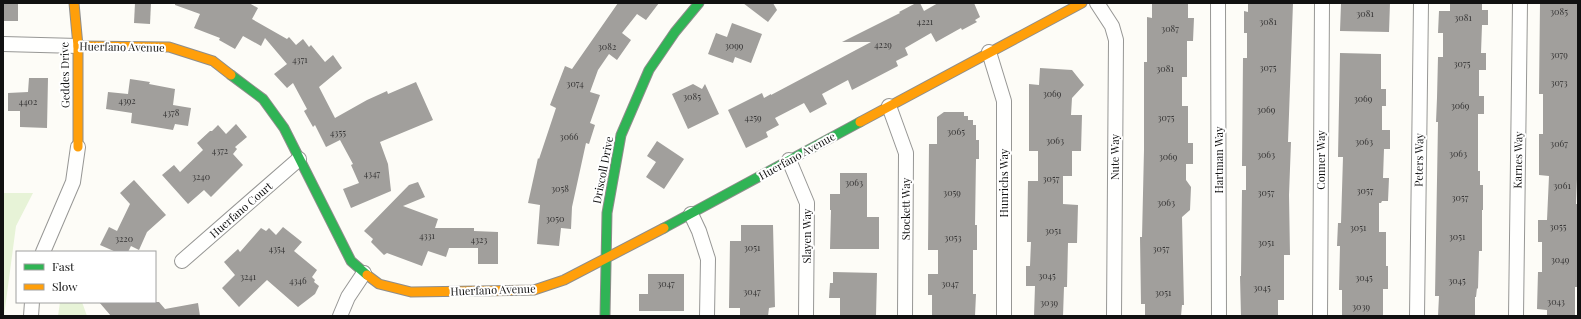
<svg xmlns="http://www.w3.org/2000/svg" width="1581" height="319" font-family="'Playfair Display',serif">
<rect width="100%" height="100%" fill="#fdfcf7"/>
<g fill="#e7f3d7">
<polygon points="3,193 33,193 16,226 4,316"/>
<polygon points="60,302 82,302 87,316 58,316"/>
</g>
<g fill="#a19f9c">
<polygon points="4,3 18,3 18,21 3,21"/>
<polygon points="135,3 151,3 150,24 134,23"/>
<polygon points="175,3 249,3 258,8 252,19 287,39 289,37 296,45 303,39 309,47 311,45 325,62 333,55 342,68 319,87 335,118 367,100 387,91 388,94 416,82 433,120 380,142 388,164 391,191 351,208 343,189 359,183 351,165 353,164 340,140 326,147 315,125 313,127 304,111 307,109 293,83 287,88 274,74 287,64 265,38 261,46 243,36 235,49 219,40 220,38 194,28 200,14 175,5"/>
<polygon points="618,3 659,3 646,20 637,14 622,33 631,40 617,60 609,54 598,70 590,92 600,95 590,123 595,125 589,144 586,143 572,207 571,229 561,228 559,246 537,244 540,205 528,203 538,158 539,159 556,108 550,105 565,66 572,69"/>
<polygon points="743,3 773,3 777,10 768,22"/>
<polygon points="916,3 920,3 924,11 938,3 974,3 980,17 975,20 977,22 962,30 961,28 936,42 931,33 905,48 908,55 896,61 898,66 852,90 848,80 822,94 827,104 810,113 804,103 775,118 779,125 766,132 768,137 746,148 728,110 762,93 764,98 771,94 771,95 871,42 842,42 900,13 899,12"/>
<polygon points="1248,3 1293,3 1288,142 1291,142 1289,195 1290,255 1284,255 1284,300 1278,300 1278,316 1241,316 1240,276 1241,276 1242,190 1246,190 1246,166 1242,166 1243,58 1247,58 1247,33 1244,33 1244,11 1248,12"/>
<polygon points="1344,3 1390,3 1389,32 1340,31 1341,4 1344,4"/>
<polygon points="1450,3 1482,3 1482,10 1488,10 1488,25 1482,25 1481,53 1486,53 1486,70 1479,70 1479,96 1484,96 1484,114 1478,114 1478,171 1480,171 1480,185 1483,185 1483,210 1482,210 1482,251 1479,251 1478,289 1477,288 1476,297 1475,297 1475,316 1438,316 1439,296 1435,296 1438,122 1436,122 1437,98 1438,57 1443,57 1443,33 1438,33 1439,11 1450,11"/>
<polygon points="1540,3 1578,3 1578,154 1576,204 1578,204 1578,287 1575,287 1575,316 1547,316 1547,310 1537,309 1538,272 1542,272 1542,242 1538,242 1538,220 1547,220 1549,176 1539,175 1539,134 1543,134 1543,94 1539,94"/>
<polygon points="1152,4 1188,4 1188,18 1194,18 1193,41 1187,41 1187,77 1182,77 1182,106 1188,106 1188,143 1193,143 1193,164 1186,164 1186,180 1191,187 1190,210 1182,217 1184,305 1182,305 1181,316 1145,316 1145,304 1141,304 1140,237 1142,237 1144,150 1144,62 1147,62 1147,17 1152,18"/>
<polygon points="732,23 762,34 751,63 735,57 733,63 708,54 716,33 727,37"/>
<polygon points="1340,53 1381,54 1381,89 1386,89 1386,106 1382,106 1382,130 1390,130 1390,149 1384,149 1383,178 1389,178 1388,201 1382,201 1381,203 1379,203 1379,232 1386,232 1386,266 1388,266 1388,289 1383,289 1383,316 1342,316 1342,290 1339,290 1340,246 1337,246 1338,223 1341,223 1343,157 1338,157"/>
<polygon points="1040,68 1072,70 1084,85 1072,98 1071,115 1082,115 1081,151 1072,151 1072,176 1063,176 1063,204 1078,205 1077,243 1068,243 1067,287 1064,287 1063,316 1034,316 1035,286 1026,286 1026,266 1030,266 1031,242 1027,242 1028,181 1038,181 1038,151 1029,151 1029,84 1039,85"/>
<polygon points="29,78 48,78 47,128 20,127 20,111 8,111 8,93 28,92"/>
<polygon points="130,79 150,82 149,84 175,89 173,105 191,108 188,126 175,124 173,130 131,123 132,113 106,109 108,92 128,94"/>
<polygon points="693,84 702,89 705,84 719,114 688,129 672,94"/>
<polygon points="944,112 964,112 964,116 968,116 968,120 973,120 973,125 976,125 976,140 979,140 979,159 976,159 975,225 977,225 977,250 973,250 973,294 976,294 975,316 932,316 932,295 928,295 928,274 938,274 938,250 928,250 929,144 937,144 937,117"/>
<polygon points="236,124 247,137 235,147 237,149 233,154 243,165 211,197 204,190 188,204 162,175 174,165 180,172 203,150 197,143 210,131 212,131 218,125 226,134"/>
<polygon points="657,141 684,159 664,189 646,177 656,162 647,156"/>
<polygon points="840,173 867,173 867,217 879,217 879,249 830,249 831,210 830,210 830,194 840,194"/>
<polygon points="134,180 166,215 147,232 139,250 131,246 128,252 116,252 100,245 109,227 117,231 130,204 120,193"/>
<polygon points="418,182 425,197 403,206 438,219 435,228 474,228 474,231 498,232 498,264 478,264 478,248 449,248 446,257 428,251 422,266 387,253 384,255 371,242 373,239 364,231 409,185"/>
<polygon points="741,225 773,225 775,307 769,308 768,316 740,316 740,308 729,308 730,241 741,241"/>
<polygon points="283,227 302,242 294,251 317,270 312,277 315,280 314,282 319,286 315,294 298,307 267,280 239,307 222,288 235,275 224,262 238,249 240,252 261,228 266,231 269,228 276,235"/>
<polygon points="833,272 877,273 876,316 840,316 840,298 829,298 830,283 833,283"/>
<polygon points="648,274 684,274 684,311 639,311 639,294 648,294"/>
<polygon points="99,302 159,302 165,309 198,303 200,316 111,316"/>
</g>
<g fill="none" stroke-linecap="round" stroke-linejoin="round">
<g stroke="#979795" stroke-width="16">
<g id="street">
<polyline points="1097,3 1112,26 1116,40 1114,316"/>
<polyline points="1218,3 1219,316"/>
<polyline points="3,44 78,46"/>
<polyline points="989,52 1004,101 1004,316"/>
<polyline points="889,106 906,153 905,316"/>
<polyline points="789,160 807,203 806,316"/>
<polyline points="691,214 699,231 708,259 707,316"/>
<polyline points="43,252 73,182 78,147"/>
<polyline points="182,261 299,159"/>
<polyline points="31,316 32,302"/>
<polyline points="340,316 348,297 364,273"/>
<polyline points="1320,316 1322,3"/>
<polyline points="1417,316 1421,3"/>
<polyline points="1516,316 1520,3"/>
</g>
</g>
<g stroke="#8e8d8b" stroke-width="11">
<g id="fast">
<polyline points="231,75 263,99 284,128 351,261 367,275"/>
<polyline points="664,228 860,122"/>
<polyline points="605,316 607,213 621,135 649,70 675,32 699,3"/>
</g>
</g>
<g stroke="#8e8d8b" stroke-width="11">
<g id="slow">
<polyline points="74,3 78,46 78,147"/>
<polyline points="78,46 169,47 213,61 231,75"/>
<polyline points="860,122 1082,3"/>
<polyline points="367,275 379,284 411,292 534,290 564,280 664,228"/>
</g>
</g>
<use href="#street" stroke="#fffffe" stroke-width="14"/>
<use href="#fast" stroke="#30b455" stroke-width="9"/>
<use href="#slow" stroke="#ff9f0a" stroke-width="9"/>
</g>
<g text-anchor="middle" stroke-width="4" stroke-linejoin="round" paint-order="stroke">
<g font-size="9" fill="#353434">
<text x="1559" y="15">3085</text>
<text x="1365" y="17">3081</text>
<text x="1463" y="21">3081</text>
<text x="925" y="25">4221</text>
<text x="1268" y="25">3081</text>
<text x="1170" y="32">3087</text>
<text x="883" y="48">4229</text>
<text x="734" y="49">3099</text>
<text x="607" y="50">3082</text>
<text x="1559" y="58">3079</text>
<text x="300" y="63">4371</text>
<text x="1462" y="67">3075</text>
<text x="1268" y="71">3075</text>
<text x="1165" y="72">3081</text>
<text x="1559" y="86">3073</text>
<text x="575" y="87">3074</text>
<text x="1052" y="97">3069</text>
<text x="692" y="100">3085</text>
<text x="1363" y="102">3069</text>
<text x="127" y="104">4392</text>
<text x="28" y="105">4402</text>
<text x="1460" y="109">3069</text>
<text x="1266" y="113">3069</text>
<text x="171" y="116">4378</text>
<text x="753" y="121">4259</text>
<text x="1166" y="121">3075</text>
<text x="956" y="135">3065</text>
<text x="338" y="136">4355</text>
<text x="569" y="140">3066</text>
<text x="1055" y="144">3063</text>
<text x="1364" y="145">3063</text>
<text x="1559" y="147">3067</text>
<text x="220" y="154">4372</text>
<text x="1458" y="157">3063</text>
<text x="1266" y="158">3063</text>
<text x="1168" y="160">3069</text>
<text x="372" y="177">4347</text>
<text x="201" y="180">3240</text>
<text x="1051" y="182">3057</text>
<text x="854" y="186">3063</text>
<text x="1562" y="189">3061</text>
<text x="560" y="192">3058</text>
<text x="1365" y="194">3057</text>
<text x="952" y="196">3059</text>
<text x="1266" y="196">3057</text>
<text x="1460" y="201">3057</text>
<text x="1166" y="206">3063</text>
<text x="555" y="222">3050</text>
<text x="1558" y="230">3055</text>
<text x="1358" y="231">3051</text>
<text x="1053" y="234">3051</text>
<text x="427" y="239">4331</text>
<text x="1457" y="240">3051</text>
<text x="953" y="241">3053</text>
<text x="124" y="242">3220</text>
<text x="479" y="243">4323</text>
<text x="1266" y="246">3051</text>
<text x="752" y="251">3051</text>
<text x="277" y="252">4354</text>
<text x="1161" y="252">3057</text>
<text x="1560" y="263">3049</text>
<text x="1047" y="279">3045</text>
<text x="248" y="280">3241</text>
<text x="1364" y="281">3045</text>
<text x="298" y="284">4346</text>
<text x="1457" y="284">3045</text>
<text x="666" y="287">3047</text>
<text x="950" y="287">3047</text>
<text x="1262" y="291">3045</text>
<text x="752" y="295">3047</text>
<text x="1163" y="296">3051</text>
<text x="1556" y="305">3043</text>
<text x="1049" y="306">3039</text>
<text x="1361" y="310">3039</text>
</g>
<g font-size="11" fill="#111" stroke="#fff">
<text transform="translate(122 47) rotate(1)" y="4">Huerfano Avenue</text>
<text transform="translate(65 75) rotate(-91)" y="4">Geddes Drive</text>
<text transform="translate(797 156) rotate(-29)" y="4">Huerfano Avenue</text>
<text transform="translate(1115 157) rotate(-90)" y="4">Nute Way</text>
<text transform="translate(1219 160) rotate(-90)" y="4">Hartman Way</text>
<text transform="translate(1321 160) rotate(-90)" y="4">Conner Way</text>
<text transform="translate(1419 160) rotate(-89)" y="4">Peters Way</text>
<text transform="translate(1518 160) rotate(-89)" y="4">Karnes Way</text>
<text transform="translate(603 170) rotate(-79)" y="4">Driscoll Drive</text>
<text transform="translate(1004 183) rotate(-90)" y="4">Hunrichs Way</text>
<text transform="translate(906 209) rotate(-90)" y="4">Stockett Way</text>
<text transform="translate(241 210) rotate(-41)" y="4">Huerfano Court</text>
<text transform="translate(807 236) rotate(-90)" y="4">Slayen Way</text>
<text transform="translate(493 290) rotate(-2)" y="4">Huerfano Avenue</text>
</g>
</g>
<rect width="1581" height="319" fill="none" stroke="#111111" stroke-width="8"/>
<rect x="16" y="251" width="140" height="52" fill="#ffffff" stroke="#a0a0a0"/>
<rect x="24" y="264" width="20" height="6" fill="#30b455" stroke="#a0a0a0"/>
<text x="52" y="271" font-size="12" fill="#111111">Fast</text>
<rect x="24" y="284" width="20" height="6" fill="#ff9f0a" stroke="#a0a0a0"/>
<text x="52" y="291" font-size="12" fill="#111111">Slow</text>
</svg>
